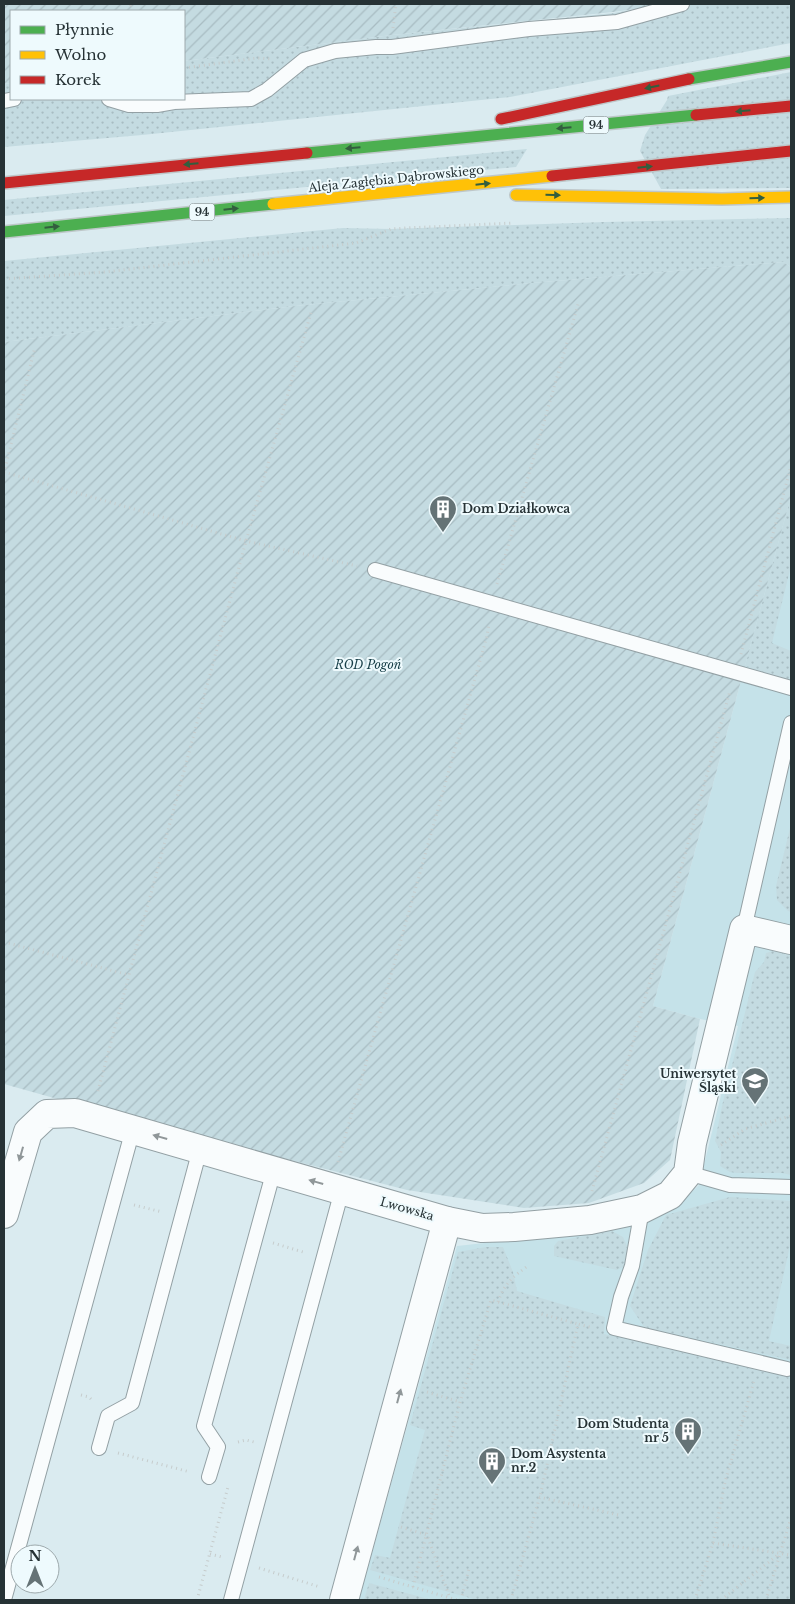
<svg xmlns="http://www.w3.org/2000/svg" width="795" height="1604" font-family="'Libre Baskerville',serif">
<defs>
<pattern id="grass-dots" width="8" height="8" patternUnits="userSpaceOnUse" patternTransform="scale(1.25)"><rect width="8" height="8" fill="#c4dbe1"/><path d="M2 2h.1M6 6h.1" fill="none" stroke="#a8bcc2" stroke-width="1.8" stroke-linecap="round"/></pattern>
<pattern id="garden-furrows" width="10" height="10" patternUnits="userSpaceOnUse" patternTransform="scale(1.25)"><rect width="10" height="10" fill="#c4dbe1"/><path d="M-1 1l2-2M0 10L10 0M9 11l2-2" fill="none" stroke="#a8bcc2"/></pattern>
</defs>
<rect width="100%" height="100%" fill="#daebf0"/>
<polygon fill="#c5e2e9" points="791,496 791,1600 359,1600 457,1246 605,1230 680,1203 699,1185 738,1026 700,1019 653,1006"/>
<g fill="url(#grass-dots)">
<polygon points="647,4 791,4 791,43 510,97 142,135 4,147 4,84 11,83 11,99 184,99 184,61 392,35 613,13 643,8"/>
<polygon points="791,72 791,188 661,189 640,151 645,135 667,100 668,96"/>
<polygon points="527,149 516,167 4,216 4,200"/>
<polygon points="791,218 791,267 783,262 532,283 295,306 4,342 4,261 343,228 391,229 605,222"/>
<polygon points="791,496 791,566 772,643 791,651 791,668 789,681 745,666"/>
<polygon points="791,824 791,912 788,911 777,900 776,886"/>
<polygon points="776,950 791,952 791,1175 782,1173 737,1173 730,1172 720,1166 721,1152 715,1141 722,1106 755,972 764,962 766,953"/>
<polygon points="730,1197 791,1201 791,1241 769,1341 791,1346 791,1360 644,1327 630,1306 648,1250 666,1215"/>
<polygon points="612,1231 623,1237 630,1253 625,1266 617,1270 554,1256 554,1246 558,1241"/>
<polygon points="486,1247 503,1247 513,1272 517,1291 605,1317 604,1334 791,1378 791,1600 477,1600 370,1570 375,1555 390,1558 425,1430 410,1425 458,1252"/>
<polygon points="369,1583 432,1600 364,1600"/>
</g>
<g fill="url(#garden-furrows)">
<polygon points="4,4 647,4 643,8 613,12 392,35 184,61 184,11 11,11 11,83 4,84"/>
<polygon points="783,262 791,267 791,496 653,1006 700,1019 670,1160 644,1183 589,1203 524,1208 407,1190 93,1109 4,1084 4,342 295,306 532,283"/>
</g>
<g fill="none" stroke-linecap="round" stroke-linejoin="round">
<g stroke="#93a0a4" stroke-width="16">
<g id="lane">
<polyline points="109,99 129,105 157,105 174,102 251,99 267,90 304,60 335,51 376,47 392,47 529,29 617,22 682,4"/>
<polyline points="4,101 14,99"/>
<polyline points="375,570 791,688"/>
<polyline points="744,929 791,723"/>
<polyline points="688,1173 730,1185 791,1187"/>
<polyline points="642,1209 632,1266 621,1297 614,1328 787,1369"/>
<polyline points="99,1448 108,1416 132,1403 200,1149"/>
<polyline points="209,1477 218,1447 204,1426 274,1170"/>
<polyline points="4,1600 133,1129"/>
<polyline points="231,1600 342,1190"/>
</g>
</g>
<g stroke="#93a0a4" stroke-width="30">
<g id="street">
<polyline points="4,1214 28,1132 47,1114 75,1113 447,1221 482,1228 514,1227 590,1220 642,1209 670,1195 688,1173 692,1143 744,929 791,940"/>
<polyline points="344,1600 447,1221"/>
</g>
</g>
<g stroke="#bec7c9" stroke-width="14">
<g id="fast">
<polyline points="689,79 791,62"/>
<polyline points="307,153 696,115"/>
<polyline points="4,232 273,204"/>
</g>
</g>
<g stroke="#bec7c9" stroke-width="14">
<g id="slow">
<polyline points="516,195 722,199 791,197"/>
<polyline points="273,204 552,176"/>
</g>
</g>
<g stroke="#bec7c9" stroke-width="14">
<g id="jam">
<polyline points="696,115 791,106"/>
<polyline points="501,119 689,79"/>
<polyline points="552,176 791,151"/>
<polyline points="4,183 307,153"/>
</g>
</g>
<g stroke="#c6cccc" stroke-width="3" stroke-dasharray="1 4" stroke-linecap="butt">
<polyline points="129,11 131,4"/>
<polyline points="393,28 396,4"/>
<polyline points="184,68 257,58 271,59"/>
<polyline points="4,279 105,272 356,243 391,229 406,228 513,223"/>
<polyline points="4,472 246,541 357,566"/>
<polyline points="4,473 35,347"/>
<polyline points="497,584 579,301"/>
<polyline points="741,654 791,466"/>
<polyline points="4,942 129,975 246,541 312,309"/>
<polyline points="98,1091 129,975"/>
<polyline points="721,1145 745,1129 791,1116"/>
<polyline points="338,1162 487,636 489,624"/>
<polyline points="592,1191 730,691"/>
<polyline points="134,1205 162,1212"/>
<polyline points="273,1243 303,1252"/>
<path d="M498,1302c7,-20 15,-25 31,-37"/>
<polyline points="427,1392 460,1402"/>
<polyline points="81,1395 89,1397 93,1401"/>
<polyline points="238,1442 246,1440 254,1442"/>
<polyline points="118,1453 190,1472"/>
<polyline points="539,1497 619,1515"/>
<polyline points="401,1527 427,1535 450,1598"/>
<polyline points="713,1543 791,1555"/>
<polyline points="210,1554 222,1557"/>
<polyline points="259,1568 320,1587"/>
<polyline points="379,1577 457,1600"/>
<polyline points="413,1587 460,1402 491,1300 578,1324"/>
<polyline points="197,1600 228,1487"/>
<polyline points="461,1600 469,1569"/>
<polyline points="511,1600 541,1492 578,1324 593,1328"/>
<polyline points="695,1600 713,1543 725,1482 754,1381"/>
<polyline points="721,1600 779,1554"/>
<polyline points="766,1600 791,1518"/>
</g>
<use href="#lane" stroke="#f9fcfd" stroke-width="14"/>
<use href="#street" stroke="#f9fcfd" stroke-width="28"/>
<use href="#fast" stroke="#4caf50" stroke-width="11"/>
<use href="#slow" stroke="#ffc107" stroke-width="11"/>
<use href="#jam" stroke="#c62828" stroke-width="11"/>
</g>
<defs><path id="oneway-solid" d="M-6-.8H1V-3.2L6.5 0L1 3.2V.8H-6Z" transform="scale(1.25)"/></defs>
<g fill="#335e3e">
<use href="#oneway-solid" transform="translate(652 87) rotate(168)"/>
<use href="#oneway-solid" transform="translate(743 111) rotate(175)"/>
<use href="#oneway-solid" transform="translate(564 128) rotate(175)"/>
<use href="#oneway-solid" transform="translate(353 148) rotate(175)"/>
<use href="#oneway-solid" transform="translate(191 164) rotate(175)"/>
<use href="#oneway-solid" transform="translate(645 167) rotate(-6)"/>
<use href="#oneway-solid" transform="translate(483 184) rotate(-6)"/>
<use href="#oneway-solid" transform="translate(553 195) rotate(1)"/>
<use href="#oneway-solid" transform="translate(757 198) rotate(-1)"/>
<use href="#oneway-solid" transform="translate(231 209) rotate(-6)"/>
<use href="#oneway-solid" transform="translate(52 227) rotate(-6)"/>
</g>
<g fill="#909799">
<use href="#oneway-solid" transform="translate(160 1137) rotate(-164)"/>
<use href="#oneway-solid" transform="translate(21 1154) rotate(106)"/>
<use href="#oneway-solid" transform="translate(316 1182) rotate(-164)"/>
<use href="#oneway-solid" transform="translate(399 1396) rotate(-75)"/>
<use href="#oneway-solid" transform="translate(356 1553) rotate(-75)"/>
</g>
<defs>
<g id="building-pin" transform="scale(1.4375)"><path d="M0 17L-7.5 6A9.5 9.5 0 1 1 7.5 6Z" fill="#657376" stroke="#eefafd"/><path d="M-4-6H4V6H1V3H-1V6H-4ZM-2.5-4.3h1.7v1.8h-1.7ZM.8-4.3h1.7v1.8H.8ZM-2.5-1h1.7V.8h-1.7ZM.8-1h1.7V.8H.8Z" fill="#fff"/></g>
<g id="university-pin" transform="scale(1.4375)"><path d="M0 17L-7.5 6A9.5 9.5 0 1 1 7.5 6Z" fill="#657376" stroke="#eefafd"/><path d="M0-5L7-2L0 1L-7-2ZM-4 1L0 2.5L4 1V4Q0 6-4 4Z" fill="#fff"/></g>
</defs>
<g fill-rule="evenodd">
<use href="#building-pin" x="443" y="509"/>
<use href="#university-pin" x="755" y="1081"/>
<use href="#building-pin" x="688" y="1431"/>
<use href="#building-pin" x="492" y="1461"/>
</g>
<g text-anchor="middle" stroke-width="4" stroke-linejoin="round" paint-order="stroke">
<g fill="#eefafd" stroke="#626e71" stroke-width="1">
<rect x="583.5" y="116.5" width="25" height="17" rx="4"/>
<rect x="189.5" y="203.5" width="25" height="17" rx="4"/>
</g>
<g font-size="11" font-weight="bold" fill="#263235">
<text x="596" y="129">94</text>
<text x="202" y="216">94</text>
</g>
<g font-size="12" fill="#263235" stroke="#eefafd">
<text transform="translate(396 179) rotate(-6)" y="4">Aleja Zagłębia Dąbrowskiego</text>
<text transform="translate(407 1209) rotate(16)" y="4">Lwowska</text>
</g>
<g font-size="12" font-weight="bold" fill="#263235" stroke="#eefafd" text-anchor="start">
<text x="462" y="513">Dom Działkowca</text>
<text x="736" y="1078" text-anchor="end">Uniwersytet<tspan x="736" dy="14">Śląski</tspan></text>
<text x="669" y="1428" text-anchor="end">Dom Studenta<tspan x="669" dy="14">nr 5</tspan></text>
<text x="511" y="1458">Dom Asystenta<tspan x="511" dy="14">nr.2</tspan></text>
</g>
<g font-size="12" font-style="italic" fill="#163e47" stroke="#eefafd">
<text x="368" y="669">ROD Pogoń</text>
</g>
</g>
<rect width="795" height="1604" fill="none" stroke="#263235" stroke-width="10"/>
<rect x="10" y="10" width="175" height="90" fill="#eefafd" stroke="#9eaaad"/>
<rect x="20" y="26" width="25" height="8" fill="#4caf50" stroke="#9eaaad"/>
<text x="55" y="35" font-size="15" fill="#263235">Płynnie</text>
<rect x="20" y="51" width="25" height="8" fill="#ffc107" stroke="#9eaaad"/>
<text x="55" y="60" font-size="15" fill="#263235">Wolno</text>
<rect x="20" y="76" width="25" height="8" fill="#c62828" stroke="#9eaaad"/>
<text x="55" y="85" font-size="15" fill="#263235">Korek</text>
<g transform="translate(35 1569)"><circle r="24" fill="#eefafd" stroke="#9eaaad"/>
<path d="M0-4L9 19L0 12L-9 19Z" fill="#657376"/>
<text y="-8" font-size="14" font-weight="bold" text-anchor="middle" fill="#263235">N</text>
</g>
</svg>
